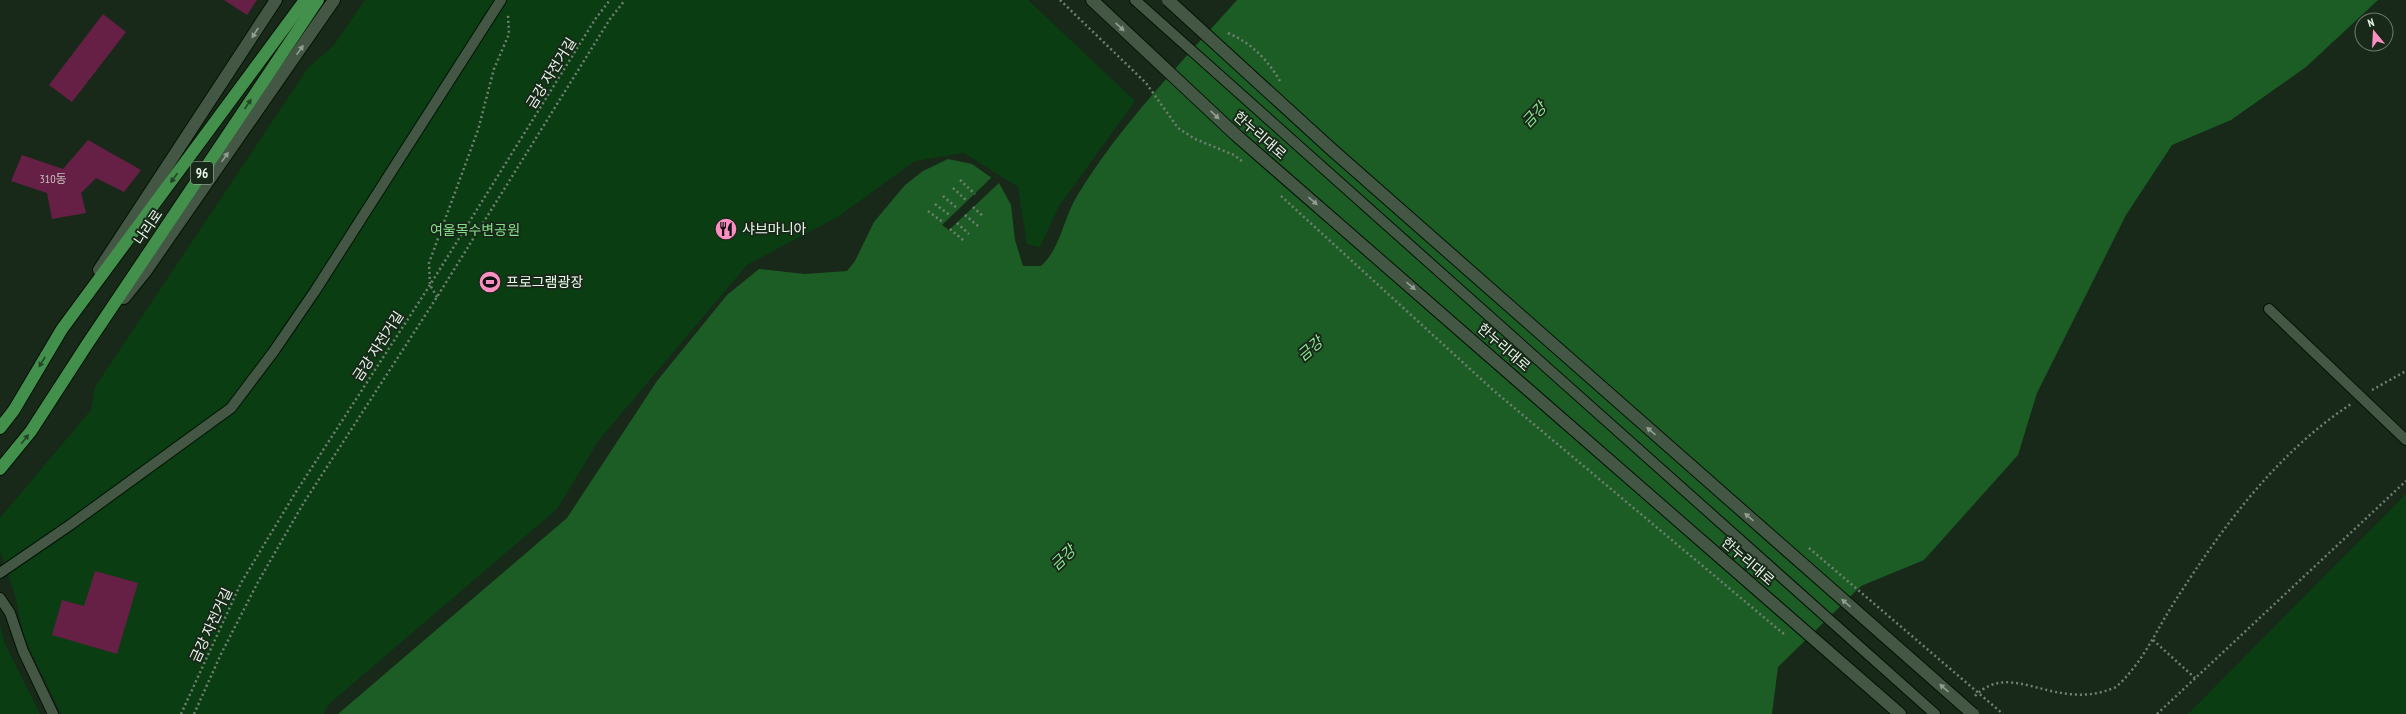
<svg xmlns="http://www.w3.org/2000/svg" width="2406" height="714" font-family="'PT Sans Narrow','Noto Sans KR',sans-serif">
<rect width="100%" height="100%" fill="#182919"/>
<g fill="#0a3d12">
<polygon points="365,0 1028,0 1135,101 1059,206 1040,247 1027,244 1018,187 964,153 915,161 839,216 747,265 599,440 557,509 329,704 323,714 61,714 24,637 15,595 0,550 0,518 91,410 95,387 308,68 334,45"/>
<polygon points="2406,494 2406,714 2188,714"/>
<polygon points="0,625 5,644 40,714 0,714"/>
</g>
<path fill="#1b5d24" d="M1237,0h1141l-72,67 -75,53 -59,25 -46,70 -89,178 -19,62 -94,105 -63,26 -83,81 -6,47h-1434l229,-196 90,-137 70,-86 32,-26 46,5 42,-3 8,-10 19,-39 31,-37 18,-14 25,-12 24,5 27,19 12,22 4,35 8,26h18c20,-18 22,-47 36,-70 44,-72 104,-133 160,-196z"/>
<polygon fill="#182919" points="992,177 999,183 949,230 942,225"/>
<g fill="#661f45">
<polygon points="224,0 257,0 247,15"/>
<polygon points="103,14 126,32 72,102 49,85"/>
<polygon points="88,140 141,170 124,192 96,178 81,193 86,213 52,219 47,193 11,181 22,155 63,169"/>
<polygon points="95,571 138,583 117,654 52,635 62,600 84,606"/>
</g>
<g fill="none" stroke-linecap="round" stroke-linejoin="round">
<g stroke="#031204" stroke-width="12">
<g id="lane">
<polyline points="1135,0 1935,714"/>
<polyline points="2269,309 2406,440"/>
<polyline points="0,573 70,525 231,408 274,351 315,291 501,0"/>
<polyline points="0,598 10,613 23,651 53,714"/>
</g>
</g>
<g stroke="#031204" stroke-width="14">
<g id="secondary">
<polyline points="1092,0 1236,135 1900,714"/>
<polyline points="99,270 276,0"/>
<polyline points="124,298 145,272 334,0"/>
</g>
</g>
<g stroke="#031204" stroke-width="14">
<g id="primary">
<polyline points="0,428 14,410 62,329 305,0"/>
<polyline points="0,469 31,431 86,346 318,0"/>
</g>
</g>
<g stroke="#718072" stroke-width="2.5" stroke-dasharray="2 3" stroke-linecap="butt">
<polyline points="1060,0 1146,83 1178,128 1195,139 1234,155 1243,162"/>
<polyline points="960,180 975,194"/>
<polyline points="953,188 967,201"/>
<polyline points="943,196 958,209"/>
<polyline points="1281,196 1493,390 1785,635"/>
<polyline points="935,204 951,216"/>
<polyline points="973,207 984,217"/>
<polyline points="928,211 944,223"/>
<polyline points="965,215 978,226"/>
<polyline points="957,223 969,234"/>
<polyline points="950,229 963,240"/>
<polyline points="437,297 430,285 429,263 478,130 494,69 509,34 508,15"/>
<polyline points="2372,390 2406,371"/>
<polyline points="2153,640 2195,678"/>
<path d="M1975,696c37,-38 80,18 141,-9 28,-25 41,-59 61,-89 47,-73 100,-145 174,-194"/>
<polyline points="181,714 241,583 294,495 430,285 596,18 610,0"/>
<polyline points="194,714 221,654 258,582 303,504 437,297 610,19 625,0"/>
<polyline points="2157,714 2406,481"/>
</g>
<use href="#lane" stroke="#445745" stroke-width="10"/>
<use href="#secondary" stroke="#445745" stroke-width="12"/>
<use href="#primary" stroke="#438f4c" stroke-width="12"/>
<g stroke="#031204" stroke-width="14" stroke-linecap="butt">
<polyline id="secondary-bridge" points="1168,0 1330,148 1973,714"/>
</g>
<g stroke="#718072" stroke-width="2.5" stroke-dasharray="2 3" stroke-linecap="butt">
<path d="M1228,33c23,10 39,26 52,48"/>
<polyline points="1809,548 2003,714"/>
</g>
<use href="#secondary-bridge" stroke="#445745" stroke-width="12"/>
</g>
<defs><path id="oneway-solid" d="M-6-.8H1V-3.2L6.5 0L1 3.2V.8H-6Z"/></defs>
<g fill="#909f91">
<use href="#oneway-solid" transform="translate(1120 27) rotate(43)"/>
<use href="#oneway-solid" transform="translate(255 33) rotate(123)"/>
<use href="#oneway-solid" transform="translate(300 50) rotate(-55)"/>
<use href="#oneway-solid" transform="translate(1215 115) rotate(43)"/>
<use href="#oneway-solid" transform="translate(225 157) rotate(-55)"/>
<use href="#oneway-solid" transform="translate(1313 201) rotate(41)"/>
<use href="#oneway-solid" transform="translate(1411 286) rotate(41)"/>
<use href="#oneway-solid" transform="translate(1651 431) rotate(-139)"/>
<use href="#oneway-solid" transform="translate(1749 517) rotate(-139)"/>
<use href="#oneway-solid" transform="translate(1846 603) rotate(-139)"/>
<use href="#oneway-solid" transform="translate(1944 688) rotate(-139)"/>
</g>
<g fill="#234226">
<use href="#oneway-solid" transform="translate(248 104) rotate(-56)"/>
<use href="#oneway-solid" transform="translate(174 178) rotate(126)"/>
<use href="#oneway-solid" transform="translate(42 362) rotate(121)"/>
<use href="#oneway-solid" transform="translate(25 439) rotate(-51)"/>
</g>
<defs>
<g id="restaurant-disc" transform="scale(1.15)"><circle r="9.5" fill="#fc8fc2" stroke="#182919"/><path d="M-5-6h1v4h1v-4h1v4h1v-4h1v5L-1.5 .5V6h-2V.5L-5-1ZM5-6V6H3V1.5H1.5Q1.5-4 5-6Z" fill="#111"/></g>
<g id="stadium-disc" transform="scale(1.15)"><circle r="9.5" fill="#fc8fc2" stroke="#182919"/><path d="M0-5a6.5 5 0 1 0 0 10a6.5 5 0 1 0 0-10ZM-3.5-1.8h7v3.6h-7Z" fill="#111"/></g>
</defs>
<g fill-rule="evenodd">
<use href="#restaurant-disc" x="726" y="229"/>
<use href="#stadium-disc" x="490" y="282"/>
</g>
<g text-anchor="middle" stroke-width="4" stroke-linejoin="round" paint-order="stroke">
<g font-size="12" fill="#cac2c3">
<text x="53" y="183">310동</text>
</g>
<rect fill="#182919" stroke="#acbaad" stroke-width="1" x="191" y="162" width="22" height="22" rx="3"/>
<g font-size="13" font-weight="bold" fill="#ecf8ed">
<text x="202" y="178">96</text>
</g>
<g font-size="14" fill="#ecf8ed" stroke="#182919">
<text transform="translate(551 73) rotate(-58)" y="5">금강 자전거길</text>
<text transform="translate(1260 135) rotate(41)" y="5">한누리대로</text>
<text transform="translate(148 227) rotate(-56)" y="5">나리로</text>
<text transform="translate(378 346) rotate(-57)" y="5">금강 자전거길</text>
<text transform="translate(1504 347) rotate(41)" y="5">한누리대로</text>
<text transform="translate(1748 561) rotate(41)" y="5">한누리대로</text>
<text transform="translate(211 625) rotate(-65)" y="5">금강 자전거길</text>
</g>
<g font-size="14" fill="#ecf8ed" stroke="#182919" text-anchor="start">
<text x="742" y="234">샤브마니아</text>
<text x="506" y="287">프로그램광장</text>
</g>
<g font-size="14" fill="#86dd8c" stroke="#182919">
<text x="475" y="235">여울목수변공원</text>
</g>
<g font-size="15" font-style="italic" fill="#90e795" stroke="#182919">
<text transform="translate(1534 115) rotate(-47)" y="5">금강</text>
<text transform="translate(1310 349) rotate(-40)" y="5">금강</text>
<text transform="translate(1063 558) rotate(-44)" y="5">금강</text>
</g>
</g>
<g transform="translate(2374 32) rotate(342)"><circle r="19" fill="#182919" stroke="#6d7c6e"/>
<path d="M0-3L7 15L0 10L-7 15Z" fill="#fc8fc2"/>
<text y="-6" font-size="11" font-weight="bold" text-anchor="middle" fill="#ecf8ed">N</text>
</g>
</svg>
